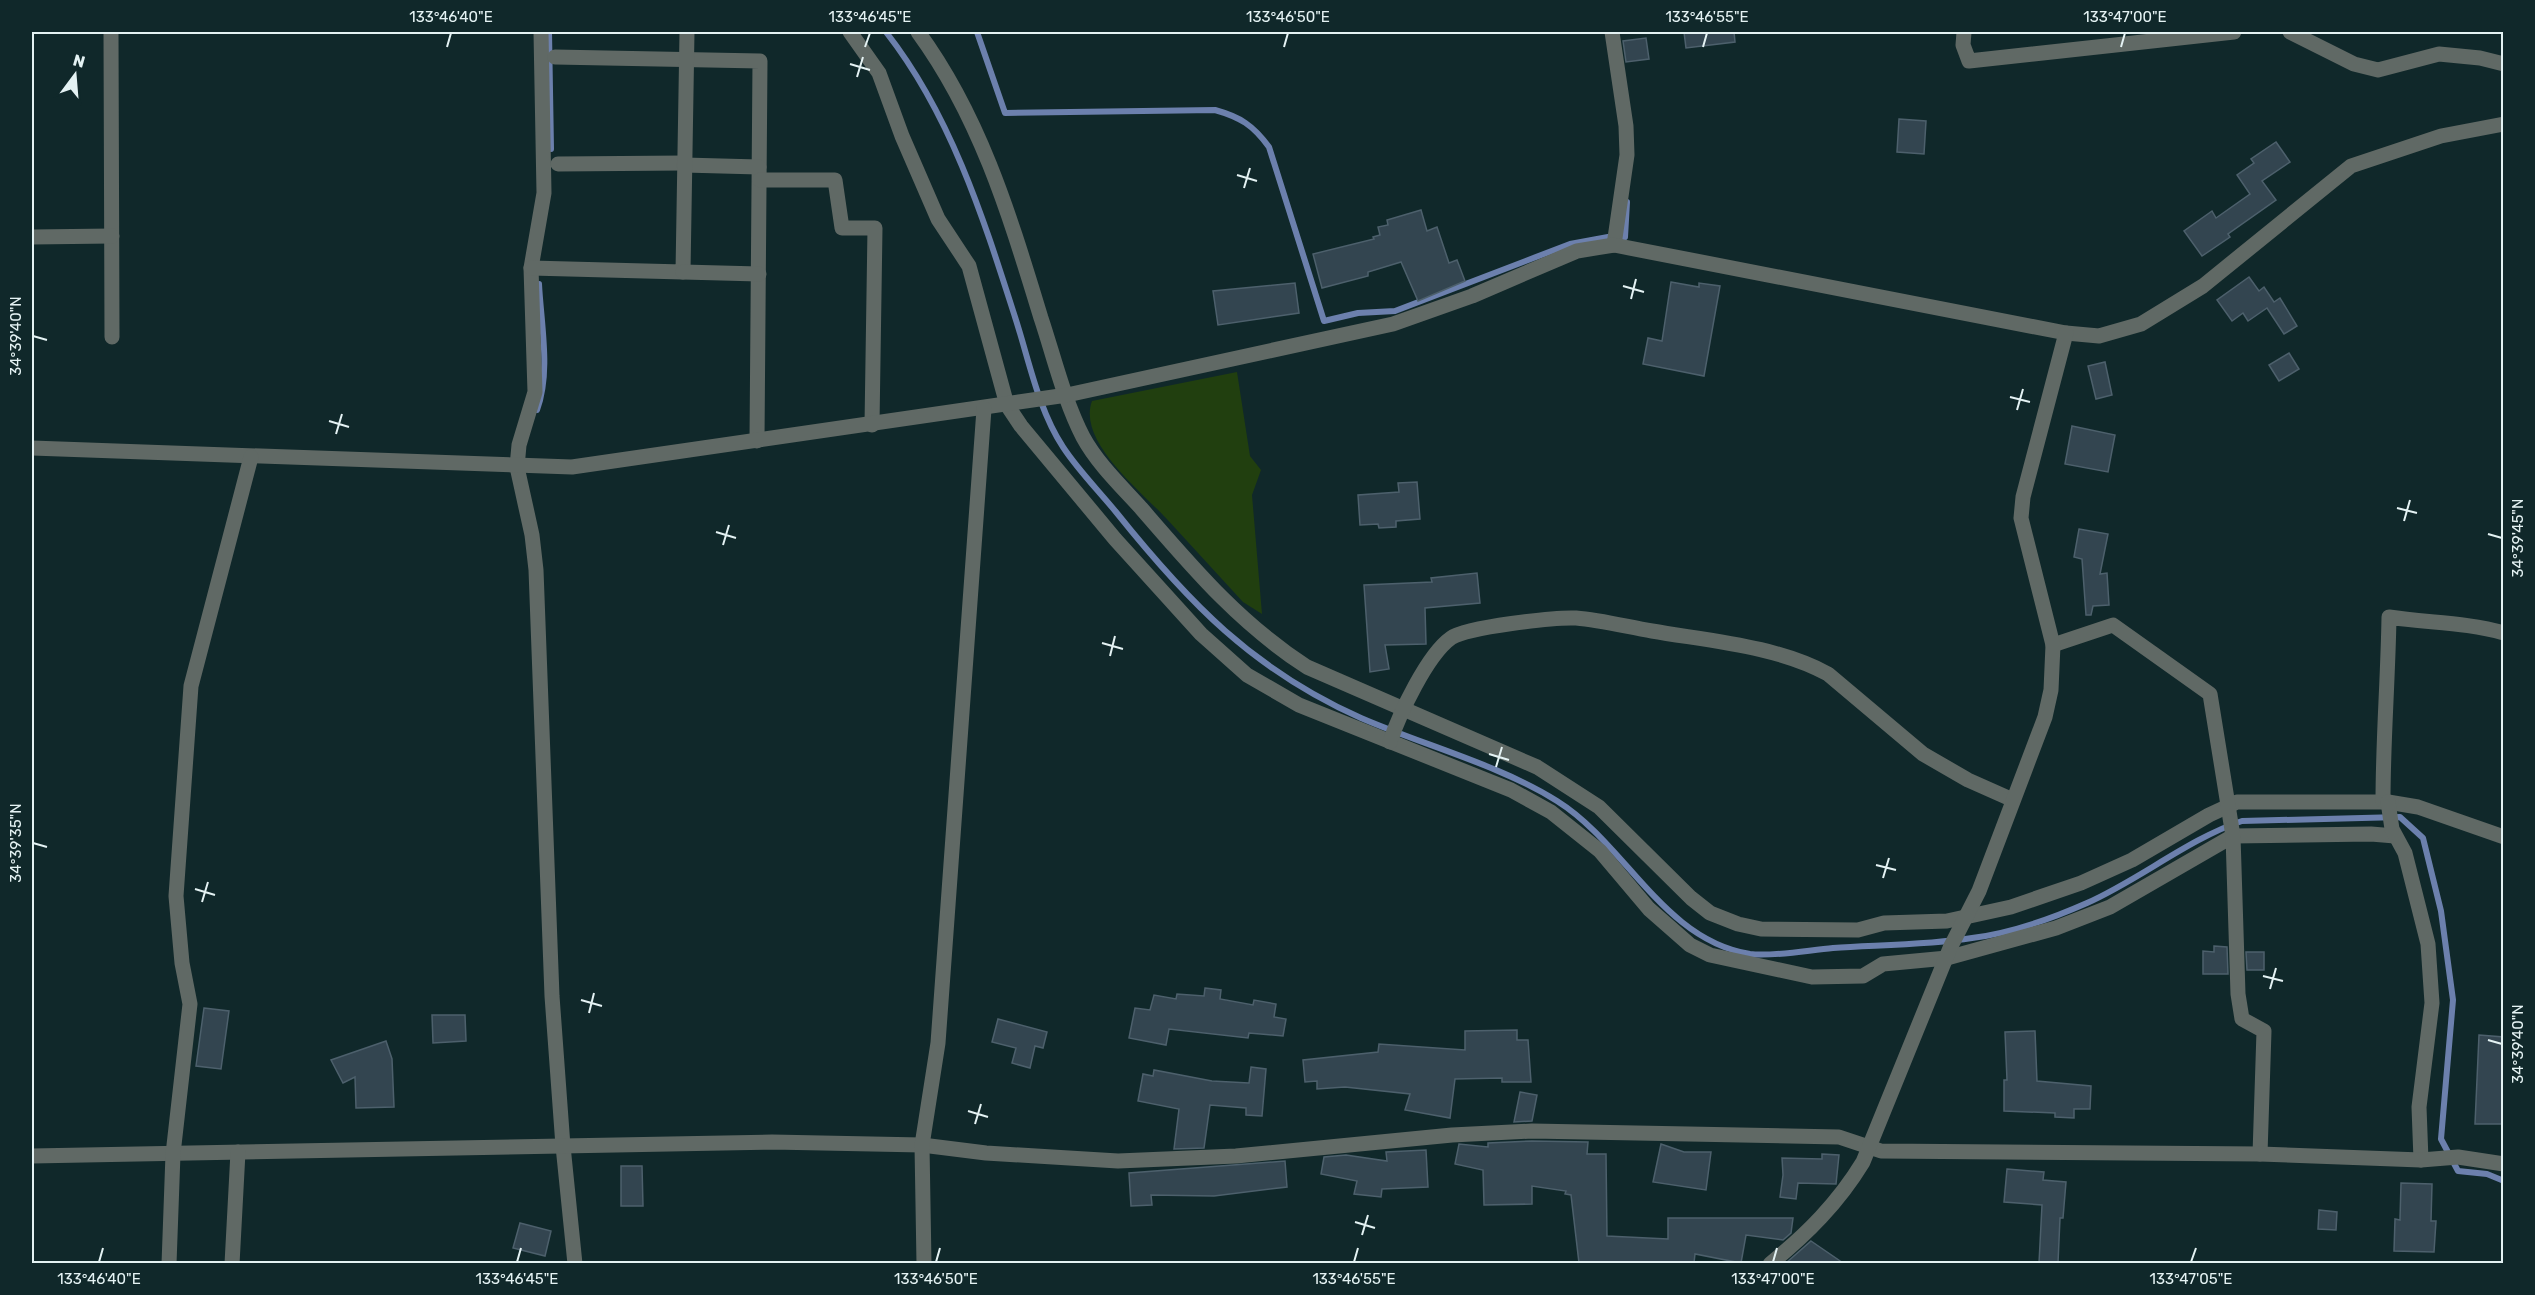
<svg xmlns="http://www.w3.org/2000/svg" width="2535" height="1295" font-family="Rubik,sans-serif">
<rect width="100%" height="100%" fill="#10282a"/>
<path fill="#213f0f" d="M1237,372l13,84 11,14 -9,25 10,119 -19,-12c-26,-28 -52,-57 -78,-85 -24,-26 -88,-76 -73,-116z"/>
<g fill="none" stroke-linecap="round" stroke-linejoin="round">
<g stroke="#6c80ad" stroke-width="6">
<polyline points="549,32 551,149"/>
<path d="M886,32c65,83 97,185 129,285 14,43 23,92 48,130 15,23 35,43 53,65 72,90 137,158 245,206 62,27 139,47 196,83 69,43 106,139 193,153 23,3 59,-4 83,-6 46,-3 94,-3 139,-10 39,-5 79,-19 115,-35 52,-23 103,-65 155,-82l158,-4 23,21 18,73 12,89 -12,139 17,32 29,3 17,7"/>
<path d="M977,32l28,81 210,-3c25,7 38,15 54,37l55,174 34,-8 37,-2 175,-67 38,-7"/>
<polyline points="1623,237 1625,237 1627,202"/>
<path d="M537,410c14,-38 4,-86 2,-126"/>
</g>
</g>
<g fill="#334550" stroke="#4d606c" stroke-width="1.5">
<polygon points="1684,32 1734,32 1735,42 1686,48"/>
<polygon points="1646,38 1649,59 1626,62 1623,41"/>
<polygon points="1899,119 1926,121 1924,154 1897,152"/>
<polygon points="2276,142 2290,162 2262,181 2276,200 2228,234 2230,237 2202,256 2184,231 2212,211 2216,218 2250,194 2237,175 2254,163 2251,159"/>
<polygon points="1421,210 1427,231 1437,227 1449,263 1457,260 1465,281 1418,301 1401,262 1368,272 1368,276 1322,288 1313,254 1374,239 1373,237 1380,235 1378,227 1388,225 1387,220"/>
<polygon points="2249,277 2259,291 2264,287 2274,302 2280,298 2297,326 2284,334 2267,308 2248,321 2243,313 2232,321 2217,300"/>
<polygon points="1671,282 1699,287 1699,283 1720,286 1704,376 1643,364 1648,338 1662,341"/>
<polygon points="1295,283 1299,313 1218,325 1213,291"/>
<polygon points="2289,353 2299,369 2279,381 2269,365"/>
<polygon points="2105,362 2112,395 2096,399 2088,366"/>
<polygon points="2072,426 2115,435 2108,472 2065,464"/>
<polygon points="1417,482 1420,519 1396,521 1396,527 1379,528 1378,524 1360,525 1358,495 1399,492 1398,483"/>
<polygon points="2079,529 2108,534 2100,574 2107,573 2109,605 2093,606 2091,615 2086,615 2082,559 2074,557"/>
<polygon points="1477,573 1480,603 1425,608 1426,644 1385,645 1389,669 1370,672 1364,585 1432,582 1431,578"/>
<polygon points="2214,946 2227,947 2228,974 2203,974 2203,951 2214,952"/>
<polygon points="2246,952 2264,952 2264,970 2247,970"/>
<polygon points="1205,988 1221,990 1220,999 1253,1005 1254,1000 1276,1004 1274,1017 1286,1019 1283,1036 1249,1033 1248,1038 1169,1029 1166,1045 1129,1038 1135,1008 1150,1010 1154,995 1176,999 1177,994 1204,996"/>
<polygon points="204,1008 229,1011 221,1069 196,1066"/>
<polygon points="432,1015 465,1015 466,1041 433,1043"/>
<polygon points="998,1019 1047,1032 1043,1048 1035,1046 1030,1068 1012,1063 1016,1048 992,1042"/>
<polygon points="1517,1030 1517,1040 1528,1040 1531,1082 1502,1082 1502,1078 1455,1079 1450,1118 1405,1110 1410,1094 1345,1087 1317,1089 1317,1081 1305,1082 1303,1060 1378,1052 1379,1044 1465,1050 1465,1031"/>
<polygon points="2035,1031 2037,1081 2091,1086 2090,1109 2074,1109 2074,1118 2055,1117 2055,1113 2004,1111 2004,1080 2007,1080 2005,1032"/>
<polygon points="2479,1035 2504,1037 2504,1124 2475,1124"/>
<polygon points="386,1041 392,1059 394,1107 356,1108 355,1077 343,1083 331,1060"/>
<polygon points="1251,1067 1266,1069 1262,1116 1246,1115 1246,1108 1210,1105 1204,1148 1174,1149 1179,1109 1138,1101 1143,1074 1153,1076 1154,1070 1212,1081 1249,1083"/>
<polygon points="1520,1092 1537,1095 1532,1121 1514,1122"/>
<polygon points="1532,1141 1588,1142 1587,1154 1606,1154 1607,1236 1668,1239 1668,1218 1793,1218 1791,1233 1783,1240 1746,1235 1741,1263 1695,1254 1694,1263 1579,1263 1571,1195 1565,1194 1566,1191 1532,1186 1532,1204 1484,1205 1483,1170 1455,1164 1459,1144 1488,1147 1488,1143"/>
<polygon points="1661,1144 1684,1152 1711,1152 1706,1190 1653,1182"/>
<polygon points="1426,1150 1428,1187 1382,1189 1381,1197 1354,1194 1357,1181 1321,1174 1324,1157 1346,1155 1387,1161 1386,1152"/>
<polygon points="1822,1154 1839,1155 1836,1184 1798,1183 1796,1199 1780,1197 1783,1175 1782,1158 1822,1159"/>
<polygon points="1285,1161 1287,1187 1214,1196 1151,1195 1152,1205 1131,1206 1129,1173"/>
<polygon points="621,1166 642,1166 643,1206 621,1206"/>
<polygon points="2007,1169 2044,1172 2043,1180 2066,1182 2063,1218 2060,1218 2058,1263 2039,1263 2042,1205 2004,1202"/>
<polygon points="2401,1183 2432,1184 2431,1221 2436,1221 2434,1252 2394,1251 2395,1219 2400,1220"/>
<polygon points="2319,1210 2337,1212 2336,1230 2318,1229"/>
<polygon points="520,1223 551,1231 545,1256 513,1248"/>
<polygon points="1811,1241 1843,1263 1786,1263"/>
</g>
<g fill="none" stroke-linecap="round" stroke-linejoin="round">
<g stroke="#606965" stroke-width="15">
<polyline points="111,32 112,337"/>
<polyline points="541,32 544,193 531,268 535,392 519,445 517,467 532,535 536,570 552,996 563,1146 575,1264"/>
<polyline points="850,32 879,73 902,136 938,219 969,266 1007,405 1021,426 1115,539 1201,634 1247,675 1299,705 1511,790 1551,812 1600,851 1649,909 1690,945 1710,955 1812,977 1863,976 1883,964 1947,958 2056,928 2110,907 2233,836 2371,834 2395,836"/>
<path d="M918,32c63,86 92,185 123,286 13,39 23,82 42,119 14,26 38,49 58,71 52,60 98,115 166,159l230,100 62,40 92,91 19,15 28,11 23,5 97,1 26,-7 63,-2 64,-14 70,-24 51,-23 77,-45 28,-13h151l30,5 86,30"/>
<polyline points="1612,32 1626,126 1627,155 1614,245"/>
<polyline points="1964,32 1963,45 1969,61 2234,32"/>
<polyline points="2290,32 2354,64 2378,70 2439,54 2480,58 2504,64"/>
<polyline points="555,57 760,61 757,441"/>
<polyline points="558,164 684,163"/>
<polyline points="684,165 759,167"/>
<polyline points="760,180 835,180 842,228 875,228 872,425"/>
<polyline points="32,237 112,236"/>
<polyline points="531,268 683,272 687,32"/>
<polyline points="683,272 759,274"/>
<polyline points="32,448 572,467 1067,395 1393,324 1472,296 1577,251 1614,245 2066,333 2099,336 2141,324 2203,286 2351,166 2441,136 2504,124"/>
<polyline points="2053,645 2113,625 2210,694 2233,836 2238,994 2242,1019 2264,1031 2260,1154"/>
<path d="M1390,742c9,-27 37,-87 61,-104 16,-11 104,-21 125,-20 25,2 52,9 76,13 58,10 125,15 176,43l95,80 45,26 45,20"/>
<path d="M2383,801c0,-62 5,-122 6,-184 38,6 77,5 115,16"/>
<polyline points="2388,802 2392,829 2405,853 2428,944 2432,1003 2419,1107 2421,1160"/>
<polyline points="32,1156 772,1142 922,1145 986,1153 1118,1161 1236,1156 1452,1135 1532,1131 1839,1137 1881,1151 2260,1154 2421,1160 2458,1157 2504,1164"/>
<polyline points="169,1264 173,1154 190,1004 182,963 176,896 191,686 251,457"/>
<polyline points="232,1264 238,1152"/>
<polyline points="924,1264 922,1145 938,1043 984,409"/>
<path d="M1770,1264c37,-30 68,-61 93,-102l87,-214 29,-57 66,-174 6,-27 2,-45 -32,-127 2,-21 43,-164"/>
</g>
</g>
<path fill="none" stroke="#e4f2f3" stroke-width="2" d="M447,47l4,-14M865,47l5,-14M1284,47l4,-14M1703,47l4,-14M2121,47l4,-14M850,64l20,6M857,77l6,-20M1237,175l20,6M1244,188l6,-20M1623,286l21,6M1631,299l5,-20M33,336l14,4M2010,397l20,5M2017,410l6,-21M329,421l20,6M336,434l6,-20M2397,508l20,5M2404,521l6,-21M716,532l20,6M2488,534l14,4M723,545l6,-20M1102,643l21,6M1110,656l5,-20M1489,754l20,6M1496,767l6,-20M33,843l14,4M1876,865l20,5M1883,878l6,-20M195,889l20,6M202,902l6,-20M2263,976l20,5M2270,989l6,-21M581,1000l21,6M589,1013l5,-20M2488,1040l14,4M968,1111l20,6M975,1124l6,-20M1355,1222l20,6M1362,1235l6,-20M99,1262l4,-14M517,1262l4,-14M936,1262l4,-14M1354,1262l4,-14M1773,1262l4,-14M2191,1262l5,-14"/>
<rect width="2535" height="1295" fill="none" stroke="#10282a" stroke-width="66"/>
<g transform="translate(75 75) rotate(16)" stroke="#10282a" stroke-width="4.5" paint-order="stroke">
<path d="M0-4.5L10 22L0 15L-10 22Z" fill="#e4f2f3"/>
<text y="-9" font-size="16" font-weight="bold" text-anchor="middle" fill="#e4f2f3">N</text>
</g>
<rect x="33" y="33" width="2469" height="1229" fill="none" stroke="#e4f2f3" stroke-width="2"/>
<g font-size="15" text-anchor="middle" fill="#e4f2f3">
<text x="451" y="22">133°46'40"E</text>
<text x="870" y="22">133°46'45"E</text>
<text x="1288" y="22">133°46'50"E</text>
<text x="1707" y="22">133°46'55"E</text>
<text x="2125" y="22">133°47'00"E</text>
<text transform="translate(16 336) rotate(-90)" y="5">34°39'40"N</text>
<text transform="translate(2518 538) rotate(-90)" y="5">34°39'45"N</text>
<text transform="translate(16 843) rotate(-90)" y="5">34°39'35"N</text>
<text transform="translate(2518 1044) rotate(-90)" y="5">34°39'40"N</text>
<text x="99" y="1284">133°46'40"E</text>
<text x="517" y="1284">133°46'45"E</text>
<text x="936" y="1284">133°46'50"E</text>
<text x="1354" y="1284">133°46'55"E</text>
<text x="1773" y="1284">133°47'00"E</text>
<text x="2191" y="1284">133°47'05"E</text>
</g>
</svg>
